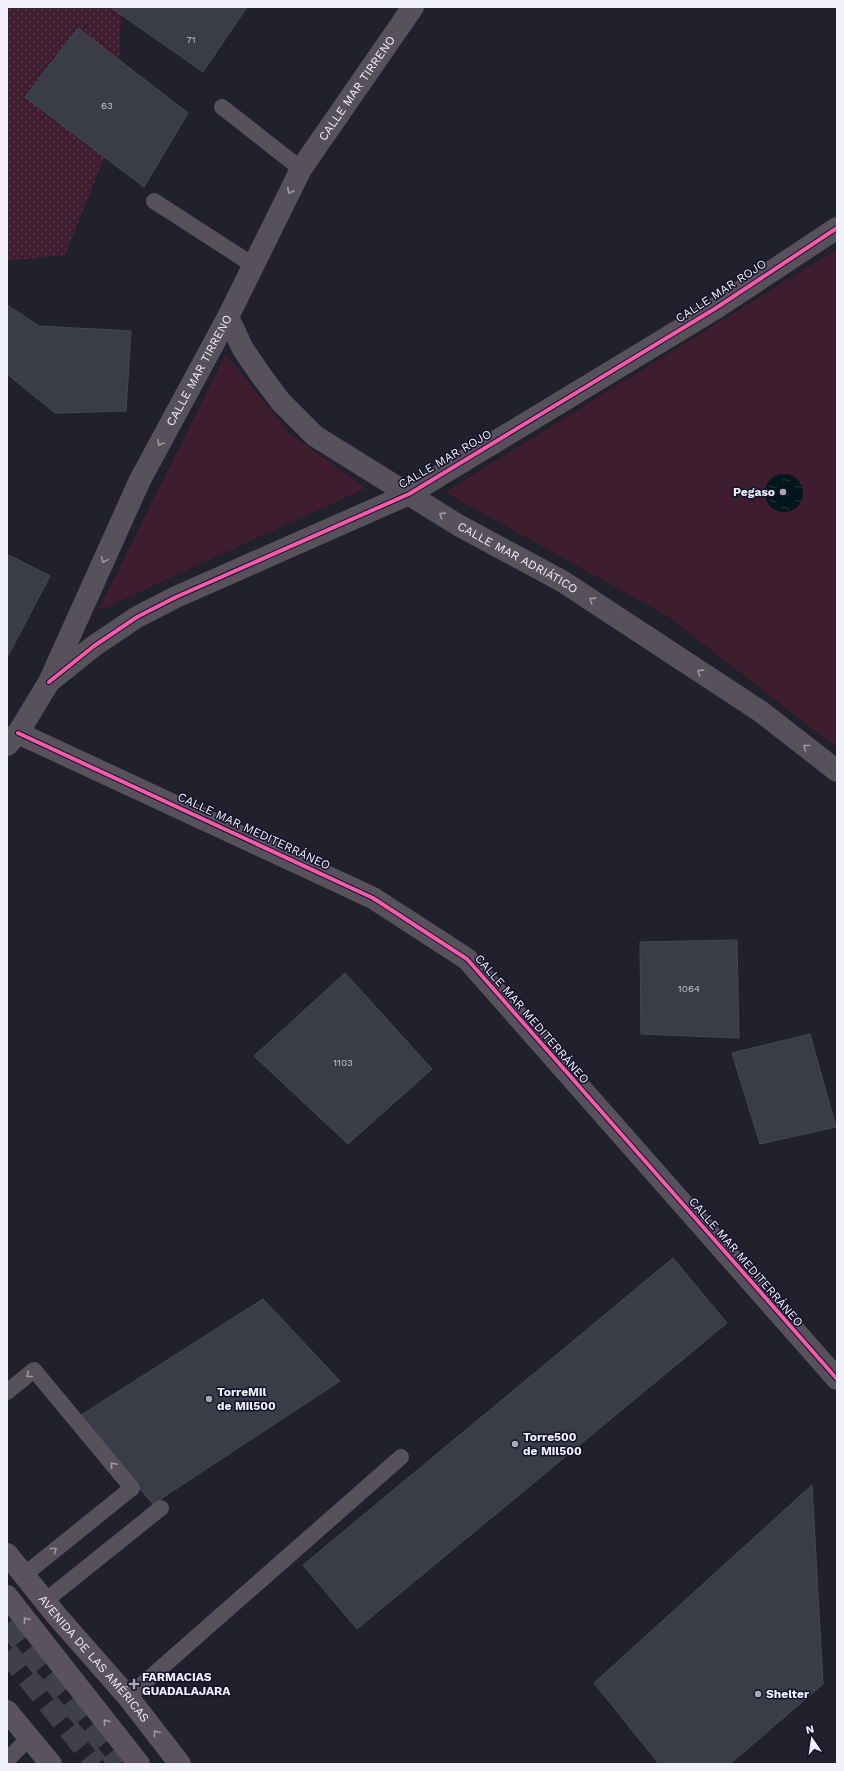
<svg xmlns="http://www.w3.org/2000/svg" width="844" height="1771" font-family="'Work Sans',sans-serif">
<defs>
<pattern id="grass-dots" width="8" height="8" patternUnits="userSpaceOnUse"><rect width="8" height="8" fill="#3d1d2e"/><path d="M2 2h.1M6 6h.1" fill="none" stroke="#5a3e4d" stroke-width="1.8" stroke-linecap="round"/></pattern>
<pattern id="water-ripples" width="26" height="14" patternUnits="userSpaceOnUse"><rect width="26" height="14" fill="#03151d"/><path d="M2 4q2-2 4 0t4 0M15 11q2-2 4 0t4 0" fill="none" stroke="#28383f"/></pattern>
</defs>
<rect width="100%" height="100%" fill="#21212e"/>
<polygon fill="url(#grass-dots)" points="7,7 121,7 119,121 65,255 7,261"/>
<g fill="#3d1d2e">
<polygon points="837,249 837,748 669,617 445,492"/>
<polygon points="226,354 289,433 366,488 98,611"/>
</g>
<circle fill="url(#water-ripples)" cx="784" cy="493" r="19"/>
<g fill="#3a3d48" stroke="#444853">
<polygon points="110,7 247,7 203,72"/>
<polygon points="78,28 188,113 144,187 25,97"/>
<polygon points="7,305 39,326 131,331 126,411 55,413 7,374"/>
<polygon points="7,554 50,576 7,658"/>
<polygon points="737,940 739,1038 641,1034 640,942"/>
<polygon points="345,973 432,1069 348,1144 254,1056"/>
<polygon points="810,1034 836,1127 760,1144 732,1053"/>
<polygon points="673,1258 727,1323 357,1629 303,1565"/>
<polygon points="263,1299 340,1381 153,1504 78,1417"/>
<polygon points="812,1485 823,1684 730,1764 659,1764 594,1683"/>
</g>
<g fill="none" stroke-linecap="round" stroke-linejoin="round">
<g stroke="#40404d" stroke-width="22" stroke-dasharray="22 11" stroke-linecap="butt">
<polyline points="7,1624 120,1764"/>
<polyline points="7,1652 97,1764"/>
</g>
<g stroke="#57515b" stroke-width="16">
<polyline points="222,107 301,169"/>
<polyline points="154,201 253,265"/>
<polyline points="7,1392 34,1370 132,1488 24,1575"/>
<polyline points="45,1601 161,1508"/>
<polyline points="128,1697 401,1457"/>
<polyline points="7,1760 29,1738"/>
</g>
<g stroke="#57515b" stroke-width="22">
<path id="s1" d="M228,317l15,32 17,25 21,28 34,34 143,89 104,56 198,130 77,60"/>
<polyline points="49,682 94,646 137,617 176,597 409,494 716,308 837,228"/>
<polyline points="18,733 373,898 467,959 837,1379"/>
<path id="s2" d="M7,745l11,-12 31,-51 91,-202 88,-163 73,-148 112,-162"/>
</g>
<g stroke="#5a525f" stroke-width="22">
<path id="s3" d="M7,1554l49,61 72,82 52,67"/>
<polyline points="7,1596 139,1764"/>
<polyline points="7,1711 51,1764"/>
</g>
<g stroke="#13122a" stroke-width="6">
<g id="cycleway">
<polyline points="49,682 94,646 137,617 176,597 409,494 716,308 837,228"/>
<polyline points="18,733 373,898 467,959 837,1379"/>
</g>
</g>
<use href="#cycleway" stroke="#f35aa7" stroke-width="4"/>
</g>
<defs><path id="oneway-chevron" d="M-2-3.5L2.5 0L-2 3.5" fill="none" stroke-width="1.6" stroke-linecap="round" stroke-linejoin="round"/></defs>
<g stroke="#9c99a3">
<use href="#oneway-chevron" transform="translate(290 191) rotate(117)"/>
<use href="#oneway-chevron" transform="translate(160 443) rotate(118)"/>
<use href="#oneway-chevron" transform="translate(442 515) rotate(-147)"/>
<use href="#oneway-chevron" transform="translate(104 560) rotate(114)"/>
<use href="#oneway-chevron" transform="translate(592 600) rotate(-147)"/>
<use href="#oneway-chevron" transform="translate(700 672) rotate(-147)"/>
<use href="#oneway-chevron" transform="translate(806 747) rotate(-142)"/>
<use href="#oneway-chevron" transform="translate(29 1375) rotate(142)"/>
<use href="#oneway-chevron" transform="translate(113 1465) rotate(-130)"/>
<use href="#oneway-chevron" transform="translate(54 1550) rotate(-38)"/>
</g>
<g stroke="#9e9aa6">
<use href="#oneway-chevron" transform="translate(26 1620) rotate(-128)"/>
<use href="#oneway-chevron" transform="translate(106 1722) rotate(-128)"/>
<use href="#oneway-chevron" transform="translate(156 1733) rotate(-127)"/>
</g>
<g fill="#a8a8b4" stroke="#13122a" stroke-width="1.5">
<circle cx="783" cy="492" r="4"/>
<circle cx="209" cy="1399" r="4"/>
<circle cx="515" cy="1444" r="4"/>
<path d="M132 1678h4v4h4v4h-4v4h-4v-4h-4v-4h4z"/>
<circle cx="758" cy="1694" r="4"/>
</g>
<g text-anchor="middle" stroke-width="3" stroke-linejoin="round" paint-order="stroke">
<g font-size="10" fill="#c3c4cf">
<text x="191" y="43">71</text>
<text x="107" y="109">63</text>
<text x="689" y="992">1064</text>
<text x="343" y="1066">1103</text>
</g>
<g font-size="12" fill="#f1f1fc" stroke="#13122a">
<text dy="4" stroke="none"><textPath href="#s2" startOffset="746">CALLE MAR TIRRENO</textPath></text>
<text transform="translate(721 291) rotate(-33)" y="4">CALLE MAR ROJO</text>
<text dy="4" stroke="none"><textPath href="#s2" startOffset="422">CALLE MAR TIRRENO</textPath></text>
<text transform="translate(445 459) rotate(-30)" y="4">CALLE MAR ROJO</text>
<text dy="4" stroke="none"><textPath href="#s1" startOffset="385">CALLE MAR ADRIÁTICO</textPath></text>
<text transform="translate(254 831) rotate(25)" y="4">CALLE MAR MEDITERRÁNEO</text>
<text transform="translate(532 1019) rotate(49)" y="4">CALLE MAR MEDITERRÁNEO</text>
<text transform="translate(746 1262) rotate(49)" y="4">CALLE MAR MEDITERRÁNEO</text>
<text dy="4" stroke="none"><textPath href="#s3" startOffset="136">AVENIDA DE LAS AMÉRICAS</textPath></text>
</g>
<g font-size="12" font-weight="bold" fill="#f1f1fc" stroke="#13122a" text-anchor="start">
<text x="775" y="496" text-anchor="end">Pegaso</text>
<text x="217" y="1396">TorreMil<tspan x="217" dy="14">de Mil500</tspan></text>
<text x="523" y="1441">Torre500<tspan x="523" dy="14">de Mil500</tspan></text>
<text x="142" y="1681">FARMACIAS<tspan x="142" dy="14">GUADALAJARA</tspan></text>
<text x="766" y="1698">Shelter</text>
</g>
</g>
<rect width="844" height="1771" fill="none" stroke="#f1f1fc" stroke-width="16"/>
<g transform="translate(812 1739) rotate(347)" stroke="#13122a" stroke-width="3" paint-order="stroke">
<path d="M0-3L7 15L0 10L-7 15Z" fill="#f1f1fc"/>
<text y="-6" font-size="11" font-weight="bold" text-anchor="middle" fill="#f1f1fc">N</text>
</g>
</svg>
